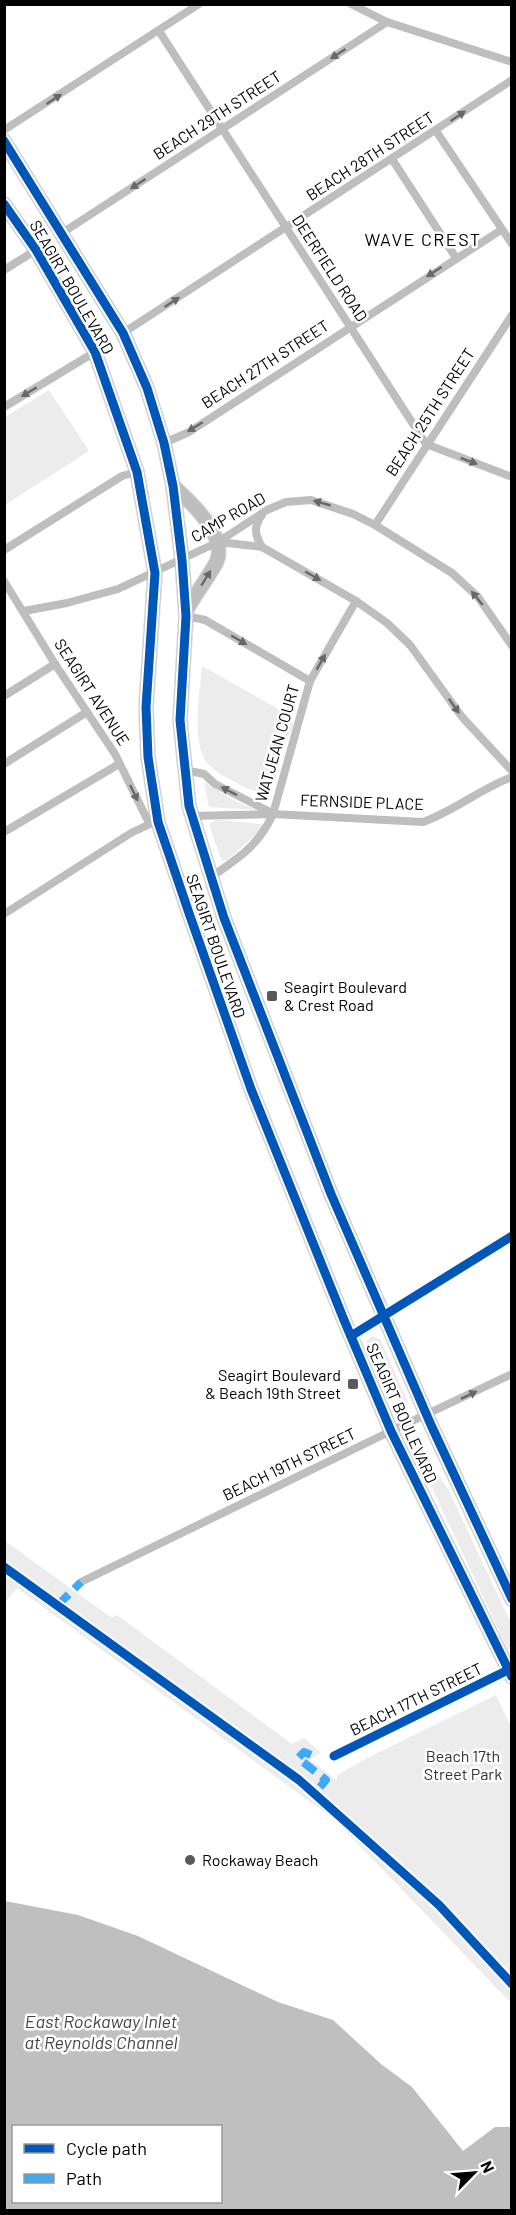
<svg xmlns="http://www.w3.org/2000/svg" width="516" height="2215" font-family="Barlow,sans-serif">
<rect width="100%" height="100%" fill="#fff"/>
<g fill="#ececec">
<polygon points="49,390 89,451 5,505 5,417"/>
<path d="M202,666l89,50 2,6v6l-11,19 -14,47c-14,-2 -23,-6 -35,-13 -9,-4 -25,-14 -29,-23 -12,-22 -4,-67 -2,-92z"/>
<polygon points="204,782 235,801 257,810 209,807"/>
<polygon points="215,820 223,820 267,825 227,860 222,861 210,828 209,824"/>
<path d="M372,1336l8,3 28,63 -8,3c-5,-10 -9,-21 -15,-31 -7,-11 -19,-20 -18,-34z"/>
<polygon points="417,1435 432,1465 449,1491 511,1623 511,1648 508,1650 409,1439"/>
<polygon points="5,1541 112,1618 117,1615 292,1744 304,1738 321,1753 309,1759 337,1780 337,1775 373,1755 496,1695 511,1727 511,2003 335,1820 17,1588 5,1602"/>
</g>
<path fill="#bfbfbf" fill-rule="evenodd" d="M5,1901l73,14 60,21 140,66 55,18 48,44 31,23 51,64 32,-24h15l1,83h-506zM14,2126h206v76h-206z"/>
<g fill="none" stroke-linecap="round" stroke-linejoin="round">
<g stroke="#dbdbdb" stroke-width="16">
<g id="primary">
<polyline points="4,141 123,333 147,388 164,443 173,486 182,560 186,616 180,720 189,806 224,918 331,1194 431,1425 512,1599"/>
<polyline points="4,204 36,250 95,352 137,472 155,573 146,707 148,757 158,822 190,916 251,1089 344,1320 391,1431 512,1677"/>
<path d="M173,486c17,15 56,51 43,77 -9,16 -21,32 -30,48"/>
</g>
</g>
<g stroke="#bebebe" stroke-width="8">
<polyline points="351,4 387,22 512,62"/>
<polyline points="159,31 426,444 512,477"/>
<polyline points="4,130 199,4"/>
<polyline points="436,131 512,244"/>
<polyline points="392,159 456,258"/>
<polyline points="62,233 387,22"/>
<polyline points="4,270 36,250"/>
<polyline points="123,333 512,80"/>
<polyline points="4,407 95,352"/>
<polyline points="164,443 189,432 501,230"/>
<path d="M262,515c-9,12 -7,20 0,32"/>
<polyline points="375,525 512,315"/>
<polyline points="218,542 262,547 356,601 387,623 410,645 462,717 512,771"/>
<polyline points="4,550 122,476 137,472"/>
<polyline points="4,581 55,664 115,754 149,823"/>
<polyline points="24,611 67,603 118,589 218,542 267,510 286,502 311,500 353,514 375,525 452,573 478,597 512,646"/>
<polyline points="186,616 205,620 310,681"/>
<polyline points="4,696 55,664"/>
<polyline points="4,764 87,712"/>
<polyline points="185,770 204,774 215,784 270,812"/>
<path d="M192,816l81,-2 150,8c31,-11 57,-33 89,-45"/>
<polyline points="4,832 119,764"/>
<path d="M211,877c28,-19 48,-32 62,-63l37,-133 46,-80"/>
<polyline points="4,914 131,833 152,823"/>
<polyline points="351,1336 512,1236"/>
<polyline points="81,1582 391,1431 512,1374"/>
<polyline points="334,1756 511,1669"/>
</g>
<use href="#primary" stroke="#bebebe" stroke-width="14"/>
<g stroke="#3fa9f5" stroke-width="8" stroke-dasharray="15 8" stroke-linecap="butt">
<polyline points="58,1605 81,1582"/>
<polyline points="311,1755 304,1752 298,1758 326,1780 314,1794"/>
</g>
<g stroke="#fff" stroke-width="13">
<g id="cycleway">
<polyline points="4,141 123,333 147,388 164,443 173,486 182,560 186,616 180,720 189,806 224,918 331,1194 431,1425 512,1599"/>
<polyline points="4,204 36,250 95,352 137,472 155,573 146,707 148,757 158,822 190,916 251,1089 344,1320 391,1431 512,1677"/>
<polyline points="351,1336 512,1236"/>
<polyline points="4,1567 299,1780 439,1905 512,1984"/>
<polyline points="334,1756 508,1670"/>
</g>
</g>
<use href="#cycleway" stroke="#0057b8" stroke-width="9"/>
</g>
<defs><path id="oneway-solid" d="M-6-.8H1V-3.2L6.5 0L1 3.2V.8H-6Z" transform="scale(1.5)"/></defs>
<g fill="#686868">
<use href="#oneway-solid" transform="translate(338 54) rotate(147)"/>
<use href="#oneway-solid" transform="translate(54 99) rotate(-33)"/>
<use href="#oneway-solid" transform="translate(458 116) rotate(-34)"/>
<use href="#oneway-solid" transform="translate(138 184) rotate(147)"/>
<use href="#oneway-solid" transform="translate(434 272) rotate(147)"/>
<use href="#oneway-solid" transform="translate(172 302) rotate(-33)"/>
<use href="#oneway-solid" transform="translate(29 392) rotate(149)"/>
<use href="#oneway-solid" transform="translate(195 427) rotate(148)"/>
<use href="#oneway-solid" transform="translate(469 461) rotate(21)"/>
<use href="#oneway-solid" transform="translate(322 503) rotate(-164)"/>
<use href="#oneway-solid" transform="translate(313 576) rotate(30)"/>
<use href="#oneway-solid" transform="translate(206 578) rotate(-58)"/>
<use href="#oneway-solid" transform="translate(477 598) rotate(-129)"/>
<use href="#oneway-solid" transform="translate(239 640) rotate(30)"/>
<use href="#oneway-solid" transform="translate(321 662) rotate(-60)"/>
<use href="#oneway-solid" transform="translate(454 706) rotate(55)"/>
<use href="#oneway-solid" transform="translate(229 791) rotate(-153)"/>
<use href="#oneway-solid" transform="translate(134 793) rotate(64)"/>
<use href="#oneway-solid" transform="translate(469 1395) rotate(-26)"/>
</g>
<g fill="#595959" stroke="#fff" stroke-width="2">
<rect x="266" y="990" width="12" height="12" rx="3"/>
<rect x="347" y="1378" width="12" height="12" rx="3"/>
<circle cx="190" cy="1860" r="6"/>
</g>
<g text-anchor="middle" stroke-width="5" stroke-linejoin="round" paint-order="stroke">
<g font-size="16" fill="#000" stroke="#fff">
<text transform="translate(217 115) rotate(-33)" y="6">BEACH 29TH STREET</text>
<text transform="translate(370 156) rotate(-33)" y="6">BEACH 28TH STREET</text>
<text transform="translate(330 268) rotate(57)" y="6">DEERFIELD ROAD</text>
<text transform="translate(72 287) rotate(60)" y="6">SEAGIRT BOULEVARD</text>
<text transform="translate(265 364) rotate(-33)" y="6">BEACH 27TH STREET</text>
<text transform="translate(430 412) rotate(-57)" y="6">BEACH 25TH STREET</text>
<text transform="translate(228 517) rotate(-30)" y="6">CAMP ROAD</text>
<text transform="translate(92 692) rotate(57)" y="6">SEAGIRT AVENUE</text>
<text transform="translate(277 743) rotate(-74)" y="6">WATJEAN COURT</text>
<text transform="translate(362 802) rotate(2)" y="6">FERNSIDE PLACE</text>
<text transform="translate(216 946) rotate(71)" y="6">SEAGIRT BOULEVARD</text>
<text transform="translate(402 1413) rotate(66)" y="6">SEAGIRT BOULEVARD</text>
<text transform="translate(289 1464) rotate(-26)" y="6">BEACH 19TH STREET</text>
<text transform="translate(416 1699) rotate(-26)" y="6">BEACH 17TH STREET</text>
</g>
<g font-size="16" fill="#000" stroke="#fff" text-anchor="start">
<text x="284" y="993">Seagirt Boulevard<tspan x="284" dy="18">&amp; Crest Road</tspan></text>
<text x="341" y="1381" text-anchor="end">Seagirt Boulevard<tspan x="341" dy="18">&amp; Beach 19th Street</tspan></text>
<text x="202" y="1866">Rockaway Beach</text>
</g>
<g font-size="16" fill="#333" stroke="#fff">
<text x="463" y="1762">Beach 17th<tspan x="463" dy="18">Street Park</tspan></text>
</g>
<g font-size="18" letter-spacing="1.5" fill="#000" stroke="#fff">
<text x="423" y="246">WAVE CREST</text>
</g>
<g font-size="18" font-style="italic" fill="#444" stroke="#fff">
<text x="101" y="2028">East Rockaway Inlet<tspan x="101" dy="21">at Reynolds Channel</tspan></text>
</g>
</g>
<rect width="516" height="2215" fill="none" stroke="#000000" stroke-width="12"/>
<rect x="12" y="2125" width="210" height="78" fill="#ffffff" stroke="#999999" stroke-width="1.5"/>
<rect x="24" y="2144" width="30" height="9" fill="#0057b8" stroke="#999999" stroke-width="1.5"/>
<text x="66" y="2155" font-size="18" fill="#000000">Cycle path</text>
<rect x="24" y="2174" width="30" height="9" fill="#3fa9f5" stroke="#999999" stroke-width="1.5"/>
<text x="66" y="2185" font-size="18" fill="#000000">Path</text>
<g transform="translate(474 2173) rotate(65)" stroke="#ffffff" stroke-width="4.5" paint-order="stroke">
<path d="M0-4.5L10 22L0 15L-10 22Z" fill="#000000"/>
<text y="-9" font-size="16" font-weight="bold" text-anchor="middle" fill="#000000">N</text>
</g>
</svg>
